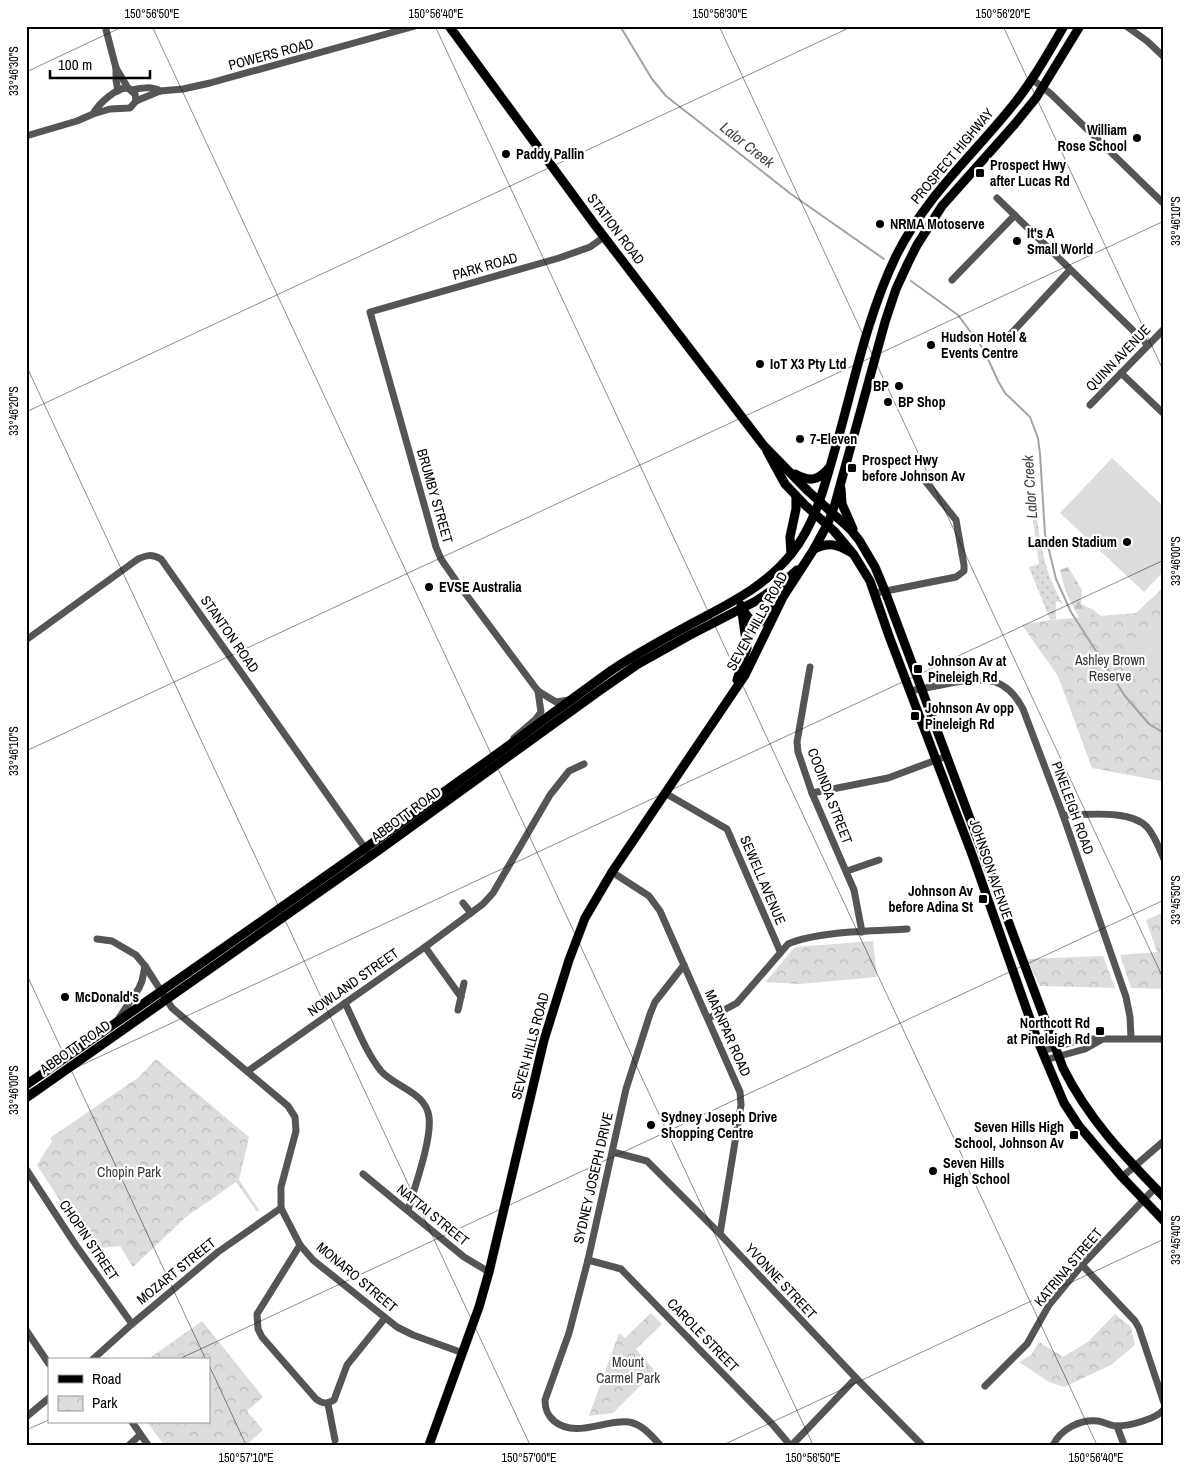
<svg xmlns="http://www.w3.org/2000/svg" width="1190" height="1471" font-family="'Archivo Narrow',sans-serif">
<defs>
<pattern id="grass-dots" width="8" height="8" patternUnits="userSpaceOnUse" patternTransform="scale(1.25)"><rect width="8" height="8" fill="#dcdcdc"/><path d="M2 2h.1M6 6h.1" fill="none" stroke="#bbb" stroke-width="1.8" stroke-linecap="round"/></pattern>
<pattern id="forest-firs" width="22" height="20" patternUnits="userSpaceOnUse" patternTransform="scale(1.25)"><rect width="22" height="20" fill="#dcdcdc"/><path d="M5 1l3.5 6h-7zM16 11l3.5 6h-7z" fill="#bbb"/></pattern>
<pattern id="park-crowns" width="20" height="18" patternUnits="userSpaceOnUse" patternTransform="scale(1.25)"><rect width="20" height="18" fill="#dcdcdc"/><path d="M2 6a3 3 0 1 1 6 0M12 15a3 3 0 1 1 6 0" fill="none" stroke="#bbb"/></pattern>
</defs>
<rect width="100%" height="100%" fill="#fff"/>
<path fill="url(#grass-dots)" d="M1031,505h4c5,35 9,68 28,99l-7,-3v18l-6,1 -21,-53 10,-3z"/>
<path fill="url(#forest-firs)" d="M1068,567l14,23 -1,14 13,6 12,11 15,58c-23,-34 -53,-68 -61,-109z"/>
<g fill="url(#park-crowns)">
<polygon points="1164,587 1164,784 1161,781 1092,768 1058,676 1022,625 1050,620 1136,613"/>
<polygon points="1164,912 1164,989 1131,988 1120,955 1157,952 1146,920"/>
<polygon points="873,941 877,977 799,984 765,982 795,947"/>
<polygon points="1103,956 1115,988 1040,986 1027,959"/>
<polygon points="156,1059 249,1137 239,1180 259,1210 257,1212 236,1182 186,1217 133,1267 120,1246 91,1249 37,1165 52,1141 50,1138 139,1077"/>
<polygon points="651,1313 662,1324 636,1349 655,1371 613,1413 589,1416 619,1333 625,1338"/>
<polygon points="1115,1314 1131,1327 1135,1345 1111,1365 1064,1387 1049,1382 1019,1362 1031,1355 1039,1342 1063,1357 1089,1341"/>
<polygon points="202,1321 263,1397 247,1411 263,1430 246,1445 164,1445 147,1422 209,1422 209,1360 147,1360"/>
</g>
<g fill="#dcdcdc">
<polygon points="1112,458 1164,507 1164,571 1144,592 1060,513"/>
<polygon points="1164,612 1164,682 1129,645"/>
</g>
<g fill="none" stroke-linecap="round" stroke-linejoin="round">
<g stroke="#a3a3a3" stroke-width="2">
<polyline points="620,26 652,79 666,96 791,194 884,259"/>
<polyline points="911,281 958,315 984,350 998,381 1005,393 1030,417 1038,438 1040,454 1045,534 1056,579 1071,612 1125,696 1149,724 1164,733"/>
</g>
<g stroke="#dbdbdb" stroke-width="10">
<g id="major">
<path d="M449,26l146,199 169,221 44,45 42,38 9,11 16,27 10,24 178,477c26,52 61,88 101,129"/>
<polyline points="767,451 785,484 805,505 834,531 854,555 870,581 889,636 973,857 1037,1039 1064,1103 1079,1126 1122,1177 1164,1221"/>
<path d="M795,474c14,8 23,7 34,-6"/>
<polyline points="841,489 842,504 853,529"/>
<path d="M814,549c14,-7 23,-5 36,3"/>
<polyline points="791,554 790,537 796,509 796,496"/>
<polyline points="742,609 751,621 756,624 763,621 773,609"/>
<polyline points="737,680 747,648 741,605"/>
<path d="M26,1085c146,-101 292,-202 436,-306 51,-36 100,-73 150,-109 30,-20 62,-37 94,-54 32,-17 62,-33 86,-63 26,-33 34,-74 46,-114 17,-61 30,-125 58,-183 29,-58 73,-97 113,-146 22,-26 38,-55 55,-84"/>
<polyline points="26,1098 379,850 599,691 638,664 690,635 756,601 780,585 797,570"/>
<polyline points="429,1445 479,1307 489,1272 544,1040 569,960 585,918 612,872 745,675 783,597 814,549 828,523 835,504 885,322 896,289 908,263 917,245 942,206 1014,125 1036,98 1080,26"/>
</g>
</g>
<g stroke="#555" stroke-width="7">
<polyline points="105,26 116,68 116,80 118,91"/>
<polyline points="1126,26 1147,41 1164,57"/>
<polyline points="116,68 128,88"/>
<polyline points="1032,79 1051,94 1164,204"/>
<path d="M131,90c10,-2 21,-4 29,1"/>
<polyline points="136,101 160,91 183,89 210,83 415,26"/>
<path d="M26,136l51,-15 16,-7 17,-5 20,-1 6,-7 -1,-7 -7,-6c-11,-1 -29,15 -35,26"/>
<polyline points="997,198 1148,345"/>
<polyline points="952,280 1015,215"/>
<polyline points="1007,338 1070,270"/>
<polyline points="1121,373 1164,414"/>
<polyline points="1090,405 1164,329"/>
<polyline points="876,593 956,577 964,571 964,565 956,520 926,482"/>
<path d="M26,640l112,-81c9,-4 14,-5 23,0l206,292"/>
<polyline points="810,667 797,742 798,752 812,793 854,890 862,932"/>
<path d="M910,691c15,-3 31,-6 46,-9 31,-5 51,-4 67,27l40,106 63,182 4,20 1,21"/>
<polyline points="569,700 556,702 538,691 459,585 441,559 436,547 370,312 559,258 590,247 604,237"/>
<polyline points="514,738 535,720 541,712 538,691"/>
<polyline points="665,793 727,829 780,951"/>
<polyline points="812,793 888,778 947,756"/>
<path d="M1063,815c24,0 67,-6 84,12 8,9 12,21 17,32"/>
<polyline points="847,871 879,860"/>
<polyline points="612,872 649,896 660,911 740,1092 741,1105 720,1234"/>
<polyline points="463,903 471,913"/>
<polyline points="97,939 112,941 136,955 145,966 172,1008 288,1106 295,1117 296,1131 281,1187 281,1208 300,1245 313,1260 397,1327 413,1335 463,1353"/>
<polyline points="425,947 461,997"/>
<path d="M345,1003c11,22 20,48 36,68 14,16 45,21 48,46 3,22 -14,69 -21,93"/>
<polyline points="458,1010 464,983"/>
<path d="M709,1018l28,-15 51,-59c30,-13 85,-13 119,-15"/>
<polyline points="119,1020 119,1018 139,988 142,981 145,966"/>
<polyline points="1042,1051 1084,1039 1164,1039"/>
<polyline points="1045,1060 1085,1049 1101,1040"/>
<polyline points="248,1071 425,947 483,904 493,893 550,795 569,771 584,764"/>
<polyline points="613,1152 647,1161 720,1234 856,1378 922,1445"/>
<polyline points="26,1169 75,1244 132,1324"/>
<polyline points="363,1174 464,1257 489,1272"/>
<polyline points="1122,1177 1164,1141"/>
<path d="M300,1245l-43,69 1,15 4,8 54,62c7,5 11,5 18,1l13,-35 38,-47"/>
<polyline points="588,1260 621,1269 773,1425 790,1445"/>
<polyline points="1082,1265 1135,1321 1139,1328 1164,1403"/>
<polyline points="26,1330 49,1364"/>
<polyline points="92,1360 132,1324 218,1252 281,1208"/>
<polyline points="985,1386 1027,1344 1049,1305 1082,1265 1155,1188"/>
<polyline points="328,1404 335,1440"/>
<polyline points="26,1417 49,1398"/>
<polyline points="132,1422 148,1445"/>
<polyline points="1117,1426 1124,1445"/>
<polyline points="129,1445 140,1435"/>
<path d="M660,1445c-8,-9 -18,-21 -31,-23 -24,-3 -53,17 -75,-1 -7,-6 -9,-12 -9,-21l24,-67 19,-73 38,-171 24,-75 5,-12 29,-37"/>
<polyline points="792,1445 856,1378"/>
<path d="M1053,1445c8,-16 27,-26 45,-24 7,1 12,5 19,5 11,0 41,-7 47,-17"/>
</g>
<use href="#major" stroke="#000" stroke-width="9"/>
</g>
<path fill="none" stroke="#000" stroke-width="1" stroke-opacity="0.45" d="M152,26l661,1419M435,26l662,1419M719,26l445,954M1003,26l161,346M26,72l98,-46M26,365l504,1080M26,412l827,-386M26,751l1138,-530M26,973l180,387M26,1091l1138,-531M177,1360l987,-460M209,1365l37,80M26,1430l23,-10M723,1445l441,-206"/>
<g fill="#000" stroke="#fff" stroke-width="2">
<circle cx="1137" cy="138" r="5"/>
<circle cx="506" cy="154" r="5"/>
<rect x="975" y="168" width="10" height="10" rx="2.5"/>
<circle cx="880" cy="224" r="5"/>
<circle cx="1017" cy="241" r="5"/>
<circle cx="931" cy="345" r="5"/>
<circle cx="760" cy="364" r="5"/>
<circle cx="899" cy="386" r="5"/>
<circle cx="888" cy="402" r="5"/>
<circle cx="800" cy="439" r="5"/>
<rect x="847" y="463" width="10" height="10" rx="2.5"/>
<circle cx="1127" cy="542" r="5"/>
<circle cx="429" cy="587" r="5"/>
<rect x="913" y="664" width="10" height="10" rx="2.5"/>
<rect x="910" y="711" width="10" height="10" rx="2.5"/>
<rect x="978" y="894" width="10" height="10" rx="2.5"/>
<circle cx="65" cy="997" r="5"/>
<rect x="1095" y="1026" width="10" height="10" rx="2.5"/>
<circle cx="651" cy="1125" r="5"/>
<rect x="1069" y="1130" width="10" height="10" rx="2.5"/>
<circle cx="933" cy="1171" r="5"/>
</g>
<g text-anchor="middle" stroke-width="4.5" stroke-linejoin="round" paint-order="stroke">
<g font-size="14" fill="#000" stroke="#fff">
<text transform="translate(271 54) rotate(-15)" y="5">POWERS ROAD</text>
<text transform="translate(952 156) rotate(-50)" y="5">PROSPECT HIGHWAY</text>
<text transform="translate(616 229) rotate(53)" y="5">STATION ROAD</text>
<text transform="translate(485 266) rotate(-16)" y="5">PARK ROAD</text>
<text transform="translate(1118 358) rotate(-46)" y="5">QUINN AVENUE</text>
<text transform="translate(435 496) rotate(74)" y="5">BRUMBY STREET</text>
<text transform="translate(757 621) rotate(-61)" y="5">SEVEN HILLS ROAD</text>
<text transform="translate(230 634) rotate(55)" y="5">STANTON ROAD</text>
<text transform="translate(830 796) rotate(69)" y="5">COOINDA STREET</text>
<text transform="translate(1073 808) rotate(70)" y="5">PINELEIGH ROAD</text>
<text transform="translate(406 814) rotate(-36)" y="5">ABBOTT ROAD</text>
<text transform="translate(991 869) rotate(71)" y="5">JOHNSON AVENUE</text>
<text transform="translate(763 880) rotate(67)" y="5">SEWELL AVENUE</text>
<text transform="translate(353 982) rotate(-35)" y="5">NOWLAND STREET</text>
<text transform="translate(728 1033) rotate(66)" y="5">MARNPAR ROAD</text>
<text transform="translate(530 1046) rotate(-75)" y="5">SEVEN HILLS ROAD</text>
<text transform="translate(75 1047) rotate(-35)" y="5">ABBOTT ROAD</text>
<text transform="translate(593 1178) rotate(-77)" y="5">SYDNEY JOSEPH DRIVE</text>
<text transform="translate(433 1215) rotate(39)" y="5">NATTAI STREET</text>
<text transform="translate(89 1240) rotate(56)" y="5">CHOPIN STREET</text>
<text transform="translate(1068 1267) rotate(-50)" y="5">KATRINA STREET</text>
<text transform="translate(176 1271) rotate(-39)" y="5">MOZART STREET</text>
<text transform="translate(357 1277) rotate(40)" y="5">MONARO STREET</text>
<text transform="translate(781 1281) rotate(47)" y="5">YVONNE STREET</text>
<text transform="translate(703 1335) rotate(46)" y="5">CAROLE STREET</text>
</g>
<g font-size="14" font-weight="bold" fill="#000" stroke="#fff" text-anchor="start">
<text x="1127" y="135" text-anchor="end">William<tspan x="1127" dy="16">Rose School</tspan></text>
<text x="516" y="159">Paddy Pallin</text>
<text x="990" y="170">Prospect Hwy<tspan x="990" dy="16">after Lucas Rd</tspan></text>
<text x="890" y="229">NRMA Motoserve</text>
<text x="1027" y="238">It's A<tspan x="1027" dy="16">Small World</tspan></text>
<text x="941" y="342">Hudson Hotel &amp;<tspan x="941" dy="16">Events Centre</tspan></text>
<text x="770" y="369">IoT X3 Pty Ltd</text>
<text x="889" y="391" text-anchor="end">BP</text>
<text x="898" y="407">BP Shop</text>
<text x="810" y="444">7-Eleven</text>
<text x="862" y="465">Prospect Hwy<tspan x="862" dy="16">before Johnson Av</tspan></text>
<text x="1117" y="547" text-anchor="end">Landen Stadium</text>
<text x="439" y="592">EVSE Australia</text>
<text x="928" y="666">Johnson Av at<tspan x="928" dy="16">Pineleigh Rd</tspan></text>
<text x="925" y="713">Johnson Av opp<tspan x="925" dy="16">Pineleigh Rd</tspan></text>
<text x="973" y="896" text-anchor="end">Johnson Av<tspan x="973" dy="16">before Adina St</tspan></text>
<text x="75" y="1002">McDonald's</text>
<text x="1090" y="1028" text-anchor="end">Northcott Rd<tspan x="1090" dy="16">at Pineleigh Rd</tspan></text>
<text x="661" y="1122">Sydney Joseph Drive<tspan x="661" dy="16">Shopping Centre</tspan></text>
<text x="1064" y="1132" text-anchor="end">Seven Hills High<tspan x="1064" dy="16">School, Johnson Av</tspan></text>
<text x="943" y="1168">Seven Hills<tspan x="943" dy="16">High School</tspan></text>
</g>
<g font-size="14" fill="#333" stroke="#fff">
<text x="1110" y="665">Ashley Brown<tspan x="1110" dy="16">Reserve</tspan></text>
<text x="129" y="1177">Chopin Park</text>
<text x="628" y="1367">Mount<tspan x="628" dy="16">Carmel Park</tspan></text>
</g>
<g font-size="15" font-style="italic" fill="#444" stroke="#fff">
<text transform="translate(747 145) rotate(38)" y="5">Lalor Creek</text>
<text transform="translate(1030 487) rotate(-94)" y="5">Lalor Creek</text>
</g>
</g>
<rect width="1190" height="1471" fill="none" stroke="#ffffff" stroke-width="55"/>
<rect x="48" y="1358" width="162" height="65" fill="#ffffff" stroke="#999999"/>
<rect x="58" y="1375" width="25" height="8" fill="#000000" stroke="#999999"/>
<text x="92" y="1384" font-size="15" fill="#000000">Road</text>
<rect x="58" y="1396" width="25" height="15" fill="url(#park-crowns)" stroke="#999999"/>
<text x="92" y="1408" font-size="15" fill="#000000">Park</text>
<path d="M50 70v8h100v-8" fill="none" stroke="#000000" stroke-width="2.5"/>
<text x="58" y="70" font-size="15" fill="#000000" stroke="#ffffff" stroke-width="4" paint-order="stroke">100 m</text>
<rect x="28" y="28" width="1134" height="1416" fill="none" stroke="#000" stroke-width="2"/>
<g font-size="12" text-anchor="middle" fill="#000">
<text x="152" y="18">150°56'50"E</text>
<text x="436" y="18">150°56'40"E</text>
<text x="720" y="18">150°56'30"E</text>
<text x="1003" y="18">150°56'20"E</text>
<text transform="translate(14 71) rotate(-90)" y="4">33°46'30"S</text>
<text transform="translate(1176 221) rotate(-90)" y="4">33°46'10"S</text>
<text transform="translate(14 411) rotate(-90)" y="4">33°46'20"S</text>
<text transform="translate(1176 561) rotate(-90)" y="4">33°46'00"S</text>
<text transform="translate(14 751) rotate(-90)" y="4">33°46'10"S</text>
<text transform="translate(1176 900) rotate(-90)" y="4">33°45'50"S</text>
<text transform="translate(14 1090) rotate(-90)" y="4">33°46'00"S</text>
<text transform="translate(1176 1240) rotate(-90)" y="4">33°45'40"S</text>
<text x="246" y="1462">150°57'10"E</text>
<text x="529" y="1462">150°57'00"E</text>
<text x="813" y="1462">150°56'50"E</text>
<text x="1096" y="1462">150°56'40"E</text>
</g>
</svg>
